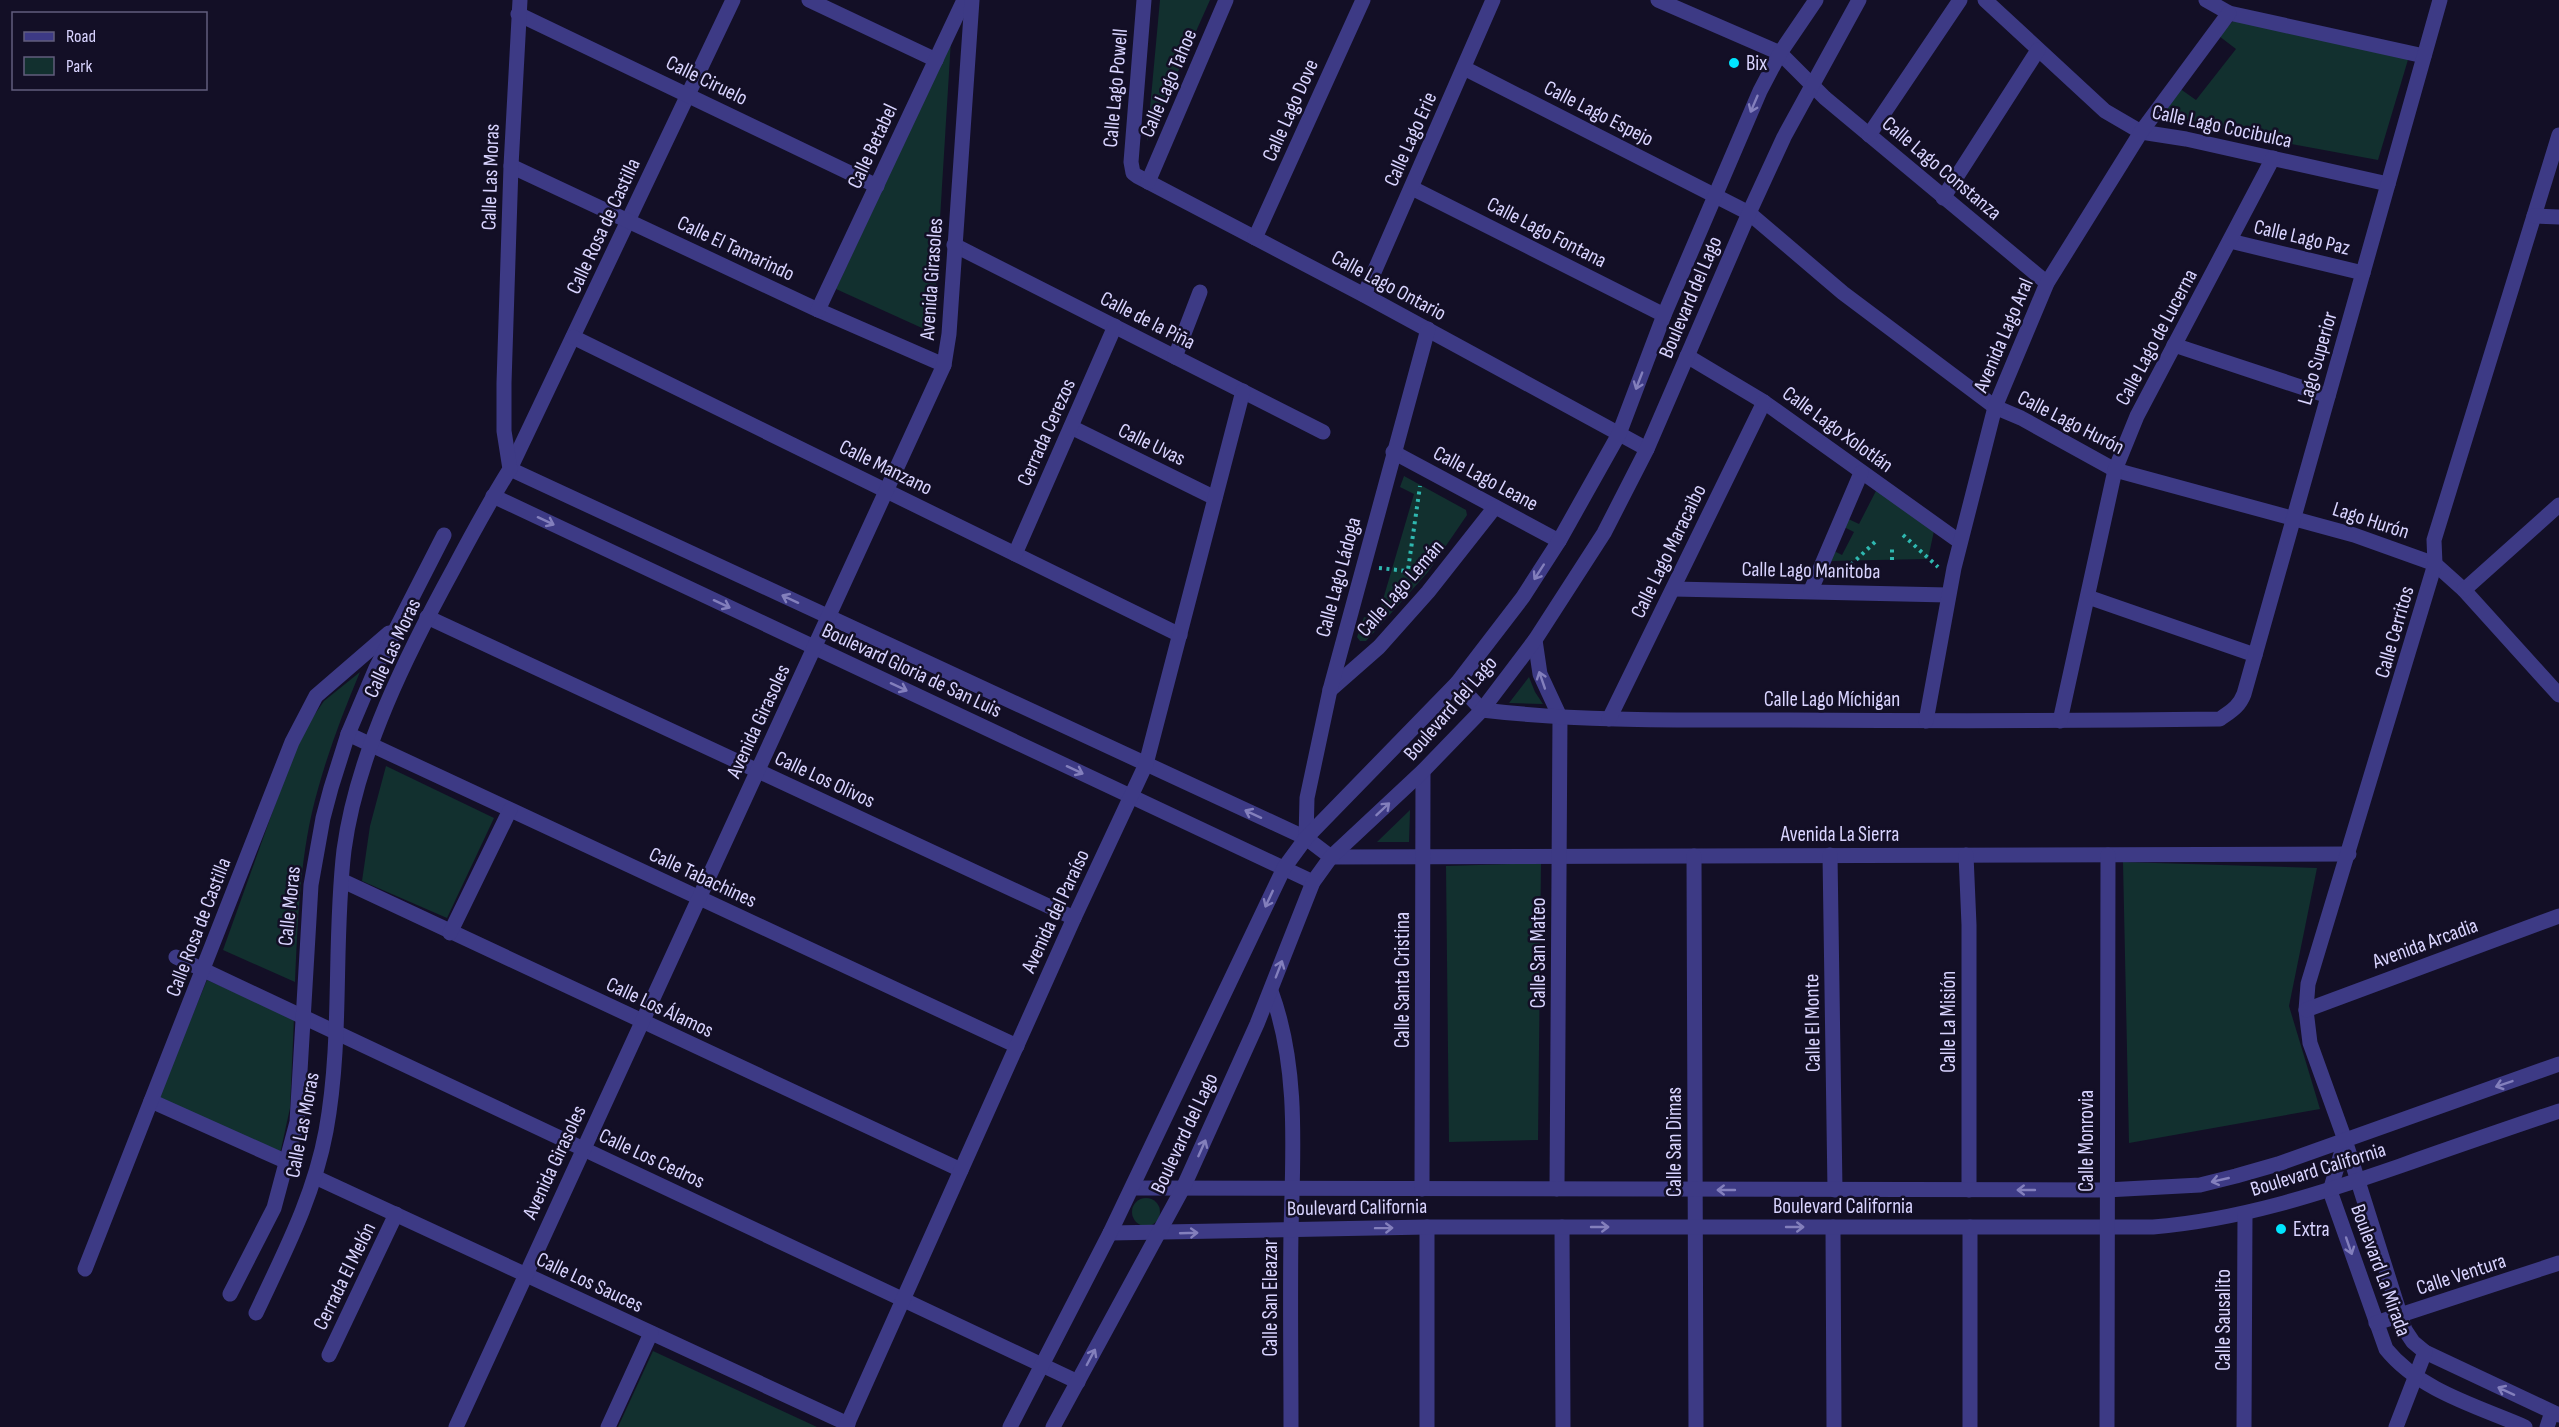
<svg xmlns="http://www.w3.org/2000/svg" width="2559" height="1427" font-family="'Sofia Sans Condensed',sans-serif">
<rect width="100%" height="100%" fill="#130f26"/>
<g fill="#12302f">
<polygon points="1160,0 1210,0 1147,141"/>
<polygon points="2234,20 2410,53 2378,160 2259,138 2164,113 2179,88 2196,100 2236,49 2219,36"/>
<polygon points="951,40 933,333 836,289"/>
<polygon points="1404,476 1466,510 1467,515 1428,572 1366,641 1360,641 1357,637 1364,617 1377,620 1414,494 1400,487"/>
<polygon points="1877,489 1935,526 1928,559 1825,561 1826,547 1842,555 1854,532 1838,524 1842,516 1859,524"/>
<path d="M360,672c-16,38 -31,77 -42,117 -18,62 -20,129 -23,193l-72,-32 71,-198 14,-28 16,-23z"/>
<polygon points="1529,677 1535,692 1543,704 1509,703"/>
<polygon points="386,766 494,818 447,918 362,881 370,826"/>
<polygon points="1410,810 1409,842 1377,842"/>
<polygon points="2123,862 2317,868 2289,1006 2320,1109 2129,1143"/>
<polygon points="1541,863 1538,1140 1449,1142 1446,866"/>
<polygon points="207,980 294,1018 290,1108 280,1154 158,1098"/>
<circle cx="1146" cy="1212" r="14"/>
<polygon points="653,1351 817,1427 618,1427"/>
</g>
<g fill="none" stroke-linecap="round" stroke-linejoin="round">
<g stroke="#2fb8b0" stroke-width="4" stroke-dasharray="3 4.5" stroke-linecap="butt">
<polyline points="1903,535 1938,567"/>
<polyline points="1892,560 1892,546"/>
<polyline points="1379,568 1407,571"/>
<polyline points="1840,575 1875,542"/>
<polyline points="1405,591 1420,486"/>
</g>
<g stroke="#3d3a85" stroke-width="15">
<polyline points="733,0 510,469 1306,838 1331,857 2349,854"/>
<polyline points="809,0 936,60"/>
<polyline points="1144,0 1131,162 1133,173 1137,176 1364,295 1647,449"/>
<polyline points="1658,0 1780,53 1825,98 2047,283"/>
<polyline points="1985,0 2105,111 2141,132 2186,139 2388,184"/>
<polyline points="2206,0 2229,13 2424,56"/>
<polyline points="518,14 877,186"/>
<polyline points="1464,68 1749,213 1843,293 1995,407 2021,418 2115,470 2354,535 2435,564 2464,590 2559,695"/>
<polyline points="1869,135 1960,0"/>
<polyline points="2559,135 2434,540 2435,564 2308,984 2306,1010 2310,1043 2345,1140 2405,1330 2413,1342 2425,1352 2559,1415"/>
<polyline points="511,166 818,310 944,365"/>
<polyline points="1148,182 1226,0"/>
<polyline points="1412,188 1664,315"/>
<polyline points="1943,198 2038,50"/>
<polyline points="2534,216 2559,217"/>
<polyline points="1255,238 1363,0"/>
<polyline points="2230,241 2363,273"/>
<polyline points="954,245 1323,432"/>
<polyline points="1364,295 1493,0"/>
<polyline points="818,310 964,0"/>
<polyline points="573,337 1180,635"/>
<polyline points="2174,345 2328,396"/>
<polyline points="1687,356 1764,402 1960,542"/>
<polyline points="1175,357 1200,292"/>
<polyline points="1071,427 1215,498"/>
<polyline points="1393,452 1559,541"/>
<polyline points="493,496 1313,882"/>
<polyline points="1015,554 1115,326"/>
<polyline points="1673,589 1948,595"/>
<polyline points="1811,590 1861,473"/>
<polyline points="2464,590 2559,505"/>
<polyline points="2088,597 2255,655"/>
<polyline points="427,617 1074,918"/>
<polyline points="1535,640 1540,674 1560,717 1557,1189"/>
<path d="M1457,683l25,27c102,12 205,10 308,10 143,1 287,1 430,-1 11,-8 19,-12 24,-25l196,-694"/>
<polyline points="1330,690 1379,647 1428,592 1495,507"/>
<polyline points="1609,719 1764,402"/>
<polyline points="1926,721 1954,568 1995,407 2047,283 2141,132 2229,13"/>
<polyline points="2060,721 2115,470 2137,416 2273,158"/>
<polyline points="348,734 1017,1046"/>
<polyline points="1306,838 1307,798 1330,690 1428,329"/>
<polyline points="1830,855 1835,1190"/>
<polyline points="1966,855 1969,925 1969,1190"/>
<polyline points="1694,856 1696,1427"/>
<polyline points="343,881 961,1170"/>
<polyline points="450,933 510,810"/>
<polyline points="176,957 1078,1382"/>
<path d="M1271,991c28,76 22,160 20,240 -1,65 0,131 0,196"/>
<polyline points="2306,1010 2559,916"/>
<polyline points="151,1101 287,1162"/>
<path d="M2345,1140l-15,51 56,158c34,42 91,57 139,78"/>
<polyline points="315,1177 848,1424"/>
<polyline points="1132,1188 2106,1190 2200,1185 2236,1176 2278,1164 2559,1064"/>
<polyline points="1422,1189 1423,771"/>
<polyline points="1427,1227 1427,1427"/>
<polyline points="1562,1227 1563,1427"/>
<polyline points="1833,1227 1834,1427"/>
<polyline points="1970,1227 1970,1427"/>
<path d="M1110,1233l317,-6h726c86,-7 166,-33 247,-61 53,-19 106,-37 159,-55"/>
<polyline points="85,1269 292,742 316,696 389,633"/>
<polyline points="230,1294 274,1208 297,1122 311,885 323,818 331,788 348,734 376,668 444,535"/>
<path d="M256,1313c28,-60 58,-117 70,-182 17,-93 7,-188 18,-281 13,-97 64,-198 110,-282 18,-34 36,-67 56,-99l-6,-38v-48l7,-217 9,-166"/>
<polyline points="2376,1323 2559,1263"/>
<polyline points="329,1355 396,1214"/>
<polyline points="456,1427 944,365 949,334 972,0"/>
<polyline points="608,1427 651,1333"/>
<polyline points="846,1427 1074,918 1146,764 1243,391"/>
<polyline points="1010,1427 1110,1233 1284,868 1306,838 1457,683 1523,597 1559,541 1619,434 1664,315 1760,91 1780,53 1816,0"/>
<polyline points="1053,1427 1183,1188 1257,1024 1313,882 1331,857 1423,771 1482,710 1535,640 1604,533 1647,449 1749,213 1784,137 1859,0"/>
<polyline points="2107,1427 2108,855"/>
<polyline points="2244,1427 2245,1214"/>
<polyline points="2396,1427 2425,1352"/>
<polyline points="2547,1427 2552,1412"/>
</g>
</g>
<defs><path id="oneway-shaft" d="M-6 0H5M1.5-3L5.5 0L1.5 3" fill="none" stroke-width="1.6" stroke-linecap="round" stroke-linejoin="round" transform="scale(1.5)"/></defs>
<g stroke="#837fbc">
<use href="#oneway-shaft" transform="translate(1754 104) rotate(113)"/>
<use href="#oneway-shaft" transform="translate(1639 381) rotate(111)"/>
<use href="#oneway-shaft" transform="translate(546 521) rotate(25)"/>
<use href="#oneway-shaft" transform="translate(1539 572) rotate(123)"/>
<use href="#oneway-shaft" transform="translate(790 599) rotate(-155)"/>
<use href="#oneway-shaft" transform="translate(722 604) rotate(25)"/>
<use href="#oneway-shaft" transform="translate(1542 680) rotate(-109)"/>
<use href="#oneway-shaft" transform="translate(899 687) rotate(25)"/>
<use href="#oneway-shaft" transform="translate(1075 770) rotate(25)"/>
<use href="#oneway-shaft" transform="translate(1383 809) rotate(-43)"/>
<use href="#oneway-shaft" transform="translate(1253 814) rotate(-155)"/>
<use href="#oneway-shaft" transform="translate(1269 899) rotate(115)"/>
<use href="#oneway-shaft" transform="translate(1279 969) rotate(-69)"/>
<use href="#oneway-shaft" transform="translate(2504 1084) rotate(161)"/>
<use href="#oneway-shaft" transform="translate(1202 1148) rotate(-66)"/>
<use href="#oneway-shaft" transform="translate(2220 1180) rotate(167)"/>
<use href="#oneway-shaft" transform="translate(1726 1190) rotate(-180)"/>
<use href="#oneway-shaft" transform="translate(2026 1190) rotate(-180)"/>
<use href="#oneway-shaft" transform="translate(1600 1227)"/>
<use href="#oneway-shaft" transform="translate(1795 1227)"/>
<use href="#oneway-shaft" transform="translate(1384 1228) rotate(-1)"/>
<use href="#oneway-shaft" transform="translate(1189 1233) rotate(-2)"/>
<use href="#oneway-shaft" transform="translate(2349 1246) rotate(71)"/>
<use href="#oneway-shaft" transform="translate(1091 1357) rotate(-62)"/>
<use href="#oneway-shaft" transform="translate(2506 1391) rotate(-155)"/>
</g>
<g fill="#00e5ff" stroke="#130f26" stroke-width="2">
<circle cx="1734" cy="63" r="6"/>
<circle cx="2281" cy="1229" r="6"/>
</g>
<g text-anchor="middle" stroke-width="5" stroke-linejoin="round" paint-order="stroke">
<g font-size="21" fill="#d9d4ff" stroke="#130f26" text-anchor="start">
<text x="1746" y="70">Bix</text>
<text x="2293" y="1236">Extra</text>
</g>
<g font-size="21" fill="#d9d4ff" stroke="#130f26">
<text transform="translate(707 80) rotate(26)" y="7">Calle Ciruelo</text>
<text transform="translate(1168 83) rotate(-67)" y="7">Calle Lago Tahoe</text>
<text transform="translate(1115 88) rotate(-85)" y="7">Calle Lago Powell</text>
<text transform="translate(1290 110) rotate(-66)" y="7">Calle Lago Dove</text>
<text transform="translate(1599 113) rotate(27)" y="7">Calle Lago Espejo</text>
<text transform="translate(2222 126) rotate(12)" y="7">Calle Lago Cocibulca</text>
<text transform="translate(1410 139) rotate(-66)" y="7">Calle Lago Erie</text>
<text transform="translate(872 146) rotate(-65)" y="7">Calle Betabel</text>
<text transform="translate(1942 168) rotate(40)" y="7">Calle Lago Constanza</text>
<text transform="translate(490 177) rotate(-88)" y="7">Calle Las Moras</text>
<text transform="translate(603 226) rotate(-65)" y="7">Calle Rosa de Castilla</text>
<text transform="translate(1547 232) rotate(27)" y="7">Calle Lago Fontana</text>
<text transform="translate(2302 237) rotate(13)" y="7">Calle Lago Paz</text>
<text transform="translate(736 248) rotate(25)" y="7">Calle El Tamarindo</text>
<text transform="translate(931 279) rotate(-86)" y="7">Avenida Girasoles</text>
<text transform="translate(1389 285) rotate(28)" y="7">Calle Lago Ontario</text>
<text transform="translate(1690 297) rotate(-67)" y="7">Boulevard del Lago</text>
<text transform="translate(1148 320) rotate(27)" y="7">Calle de la Piña</text>
<text transform="translate(2003 335) rotate(-67)" y="7">Avenida Lago Aral</text>
<text transform="translate(2156 337) rotate(-62)" y="7">Calle Lago de Lucerna</text>
<text transform="translate(2317 358) rotate(-74)" y="7">Lago Superior</text>
<text transform="translate(2071 422) rotate(27)" y="7">Calle Lago Hurón</text>
<text transform="translate(1838 429) rotate(36)" y="7">Calle Lago Xolotlán</text>
<text transform="translate(1046 432) rotate(-66)" y="7">Cerrada Cerezos</text>
<text transform="translate(1152 444) rotate(26)" y="7">Calle Uvas</text>
<text transform="translate(886 467) rotate(26)" y="7">Calle Manzano</text>
<text transform="translate(1486 478) rotate(28)" y="7">Calle Lago Leane</text>
<text transform="translate(2371 520) rotate(18)" y="7">Lago Hurón</text>
<text transform="translate(1668 551) rotate(-64)" y="7">Calle Lago Maracaibo</text>
<text transform="translate(1811 570) rotate(1)" y="7">Calle Lago Manitoba</text>
<text transform="translate(1338 577) rotate(-75)" y="7">Calle Lago Ládoga</text>
<text transform="translate(1400 588) rotate(-49)" y="7">Calle Lago Lemán</text>
<text transform="translate(2394 632) rotate(-74)" y="7">Calle Cerritos</text>
<text transform="translate(392 648) rotate(-65)" y="7">Calle Las Moras</text>
<text transform="translate(912 670) rotate(25)" y="7">Boulevard Gloria de San Luis</text>
<text x="1832" y="706">Calle Lago Míchigan</text>
<text transform="translate(1450 708) rotate(-49)" y="7">Boulevard del Lago</text>
<text transform="translate(758 721) rotate(-65)" y="7">Avenida Girasoles</text>
<text transform="translate(825 779) rotate(25)" y="7">Calle Los Olivos</text>
<text x="1840" y="841">Avenida La Sierra</text>
<text transform="translate(703 877) rotate(25)" y="7">Calle Tabachines</text>
<text transform="translate(289 906) rotate(-84)" y="7">Calle Moras</text>
<text transform="translate(1055 911) rotate(-65)" y="7">Avenida del Paraíso</text>
<text transform="translate(198 927) rotate(-69)" y="7">Calle Rosa de Castilla</text>
<text transform="translate(2425 943) rotate(-20)" y="7">Avenida Arcadia</text>
<text transform="translate(1538 953) rotate(-90)" y="7">Calle San Mateo</text>
<text transform="translate(1402 980) rotate(-90)" y="7">Calle Santa Cristina</text>
<text transform="translate(660 1007) rotate(25)" y="7">Calle Los Álamos</text>
<text transform="translate(1948 1022) rotate(-90)" y="7">Calle La Misión</text>
<text transform="translate(1812 1023) rotate(-91)" y="7">Calle El Monte</text>
<text transform="translate(302 1125) rotate(-79)" y="7">Calle Las Moras</text>
<text transform="translate(1184 1133) rotate(-65)" y="7">Boulevard del Lago</text>
<text transform="translate(2086 1141) rotate(-90)" y="7">Calle Monrovia</text>
<text transform="translate(1674 1142) rotate(-90)" y="7">Calle San Dimas</text>
<text transform="translate(652 1158) rotate(25)" y="7">Calle Los Cedros</text>
<text transform="translate(554 1162) rotate(-65)" y="7">Avenida Girasoles</text>
<text transform="translate(2318 1169) rotate(-17)" y="7">Boulevard California</text>
<text x="1843" y="1213">Boulevard California</text>
<text transform="translate(1357 1207) rotate(-1)" y="7">Boulevard California</text>
<text transform="translate(2381 1270) rotate(70)" y="7">Boulevard La Mirada</text>
<text transform="translate(2461 1274) rotate(-18)" y="7">Calle Ventura</text>
<text transform="translate(344 1276) rotate(-64)" y="7">Cerrada El Melón</text>
<text transform="translate(590 1282) rotate(25)" y="7">Calle Los Sauces</text>
<text transform="translate(1270 1298) rotate(-90)" y="7">Calle San Eleazar</text>
<text transform="translate(2223 1320) rotate(-90)" y="7">Calle Sausalito</text>
</g>
</g>
<rect x="12" y="12" width="195" height="78" fill="#130f26" stroke="#625e7d" stroke-width="1.5"/>
<rect x="24" y="32" width="30" height="9" fill="#3d3a85" stroke="#625e7d" stroke-width="1.5"/>
<text x="66" y="42" font-size="18" fill="#d9d4ff">Road</text>
<rect x="24" y="57" width="30" height="18" fill="#12302f" stroke="#625e7d" stroke-width="1.5"/>
<text x="66" y="72" font-size="18" fill="#d9d4ff">Park</text>
</svg>
